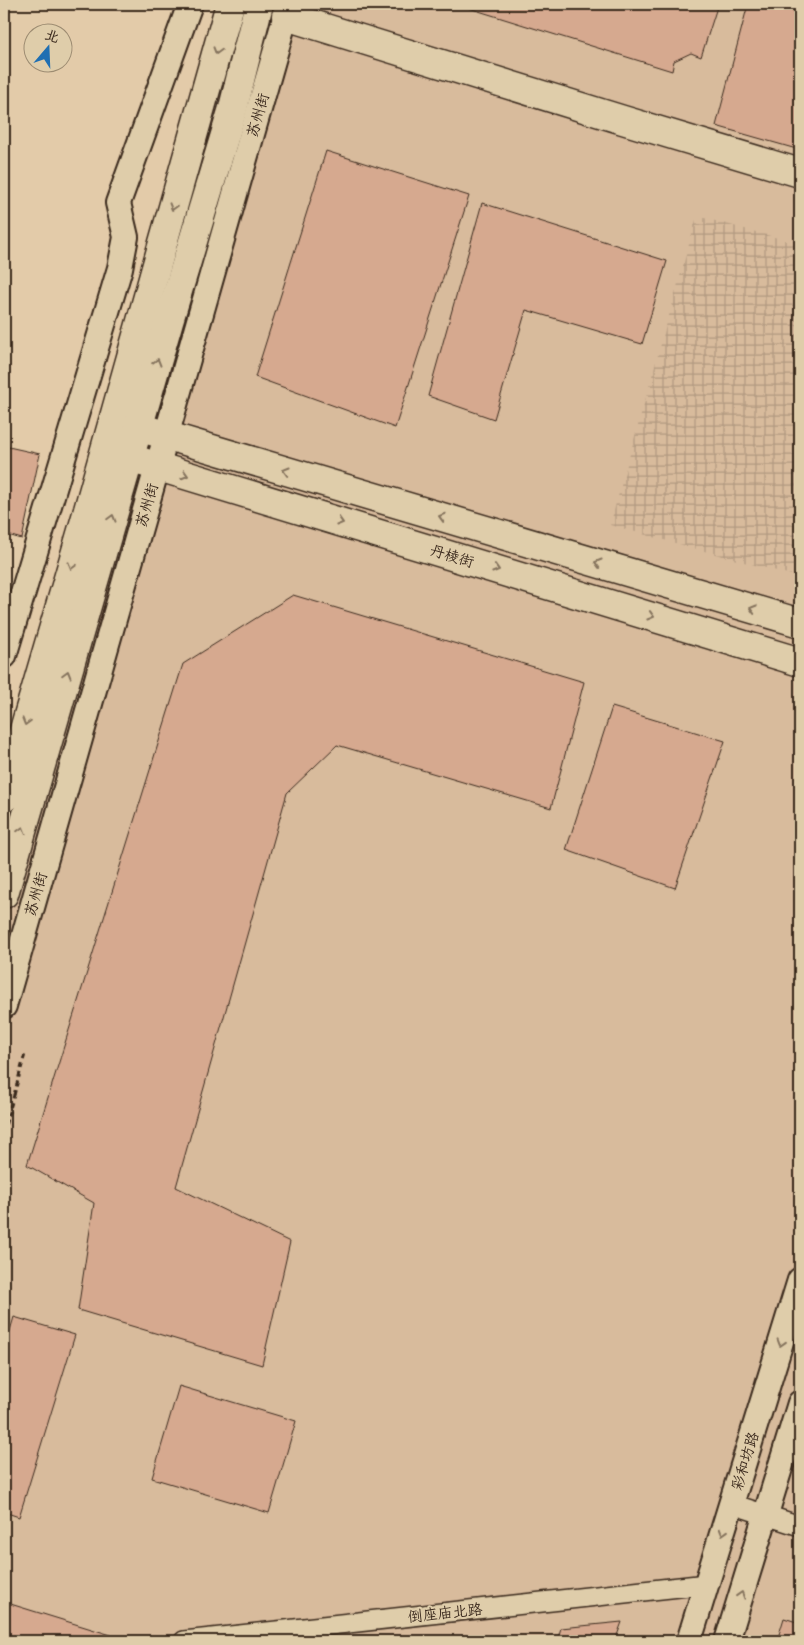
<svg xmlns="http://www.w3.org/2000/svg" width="804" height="1645" font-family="'Playpen Sans','LXGW WenKai TC',sans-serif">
<defs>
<pattern id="industrial-grid" width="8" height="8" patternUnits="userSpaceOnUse" patternTransform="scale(1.25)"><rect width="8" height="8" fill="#d8bb9c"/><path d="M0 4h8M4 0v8" fill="none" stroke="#b0987f"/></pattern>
</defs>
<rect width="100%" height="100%" fill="#e3cba9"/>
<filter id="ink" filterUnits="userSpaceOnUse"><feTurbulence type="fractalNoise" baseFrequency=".02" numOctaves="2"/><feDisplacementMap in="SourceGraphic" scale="10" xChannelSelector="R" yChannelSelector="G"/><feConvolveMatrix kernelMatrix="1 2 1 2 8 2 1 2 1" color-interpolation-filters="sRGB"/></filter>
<g filter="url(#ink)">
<polygon fill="#d8bb9c" points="259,4 800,4 800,1641 4,1641 4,893"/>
<polygon fill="url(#industrial-grid)" points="697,216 800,244 800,544 791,575 610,525"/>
<g fill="#d6a98f" stroke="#3b2a1e">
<polygon points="456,4 608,4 613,6 613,4 632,4 637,5 639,4 718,4 701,57 691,53 674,61 672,71"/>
<polygon points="748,4 800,4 800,150 716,126"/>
<polygon points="326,151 469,196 395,428 255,377"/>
<polygon points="482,203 667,261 642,344 526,310 494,419 428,396"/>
<polygon points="4,446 40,454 22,539 4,534"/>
<polygon points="293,595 584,682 551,808 337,745 287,793 176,1187 290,1242 262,1365 78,1310 94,1203 27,1165 183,664"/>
<polygon points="612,707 725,741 675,888 566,850"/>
<polygon points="14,1317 75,1335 19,1517 4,1512 4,1351"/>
<polygon points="179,1386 296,1421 269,1513 152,1478"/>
<polygon points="4,1602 111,1635 109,1641 4,1641"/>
<polygon points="784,1618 800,1623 800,1641 777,1641"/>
<polygon points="622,1622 615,1641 557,1641 561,1628"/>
</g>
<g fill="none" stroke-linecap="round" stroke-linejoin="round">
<g stroke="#3b2a1e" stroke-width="22">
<g id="minor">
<polyline points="732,1504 800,1526"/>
<polyline points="184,1641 707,1584"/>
</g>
</g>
<g stroke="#3b2a1e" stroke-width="28">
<g id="tertiary">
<polyline points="4,656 120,268 126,237 118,203 190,4"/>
<polyline points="4,1006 289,4"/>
<polyline points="689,1641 800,1280"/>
<polyline points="727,1641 800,1403"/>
</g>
</g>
<g stroke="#3b2a1e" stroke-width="31">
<g id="secondary">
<polyline points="286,16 623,120 800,173"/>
<polyline points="121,422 800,623"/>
<polyline points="113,453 800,662"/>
<polyline points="4,798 88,510 230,4"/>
<polyline points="4,894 169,321 233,108 259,4"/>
</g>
</g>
<g stroke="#3b2a1e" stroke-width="3" stroke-dasharray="5 4" stroke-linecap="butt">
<polyline points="4,1092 14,1095 4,1129"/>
<polyline points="14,1095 25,1054"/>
</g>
<use href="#minor" stroke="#dfcdaa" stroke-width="19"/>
<use href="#tertiary" stroke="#dfcdaa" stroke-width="24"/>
<use href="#secondary" stroke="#dfcdaa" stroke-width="28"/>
</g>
<defs><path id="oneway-chevron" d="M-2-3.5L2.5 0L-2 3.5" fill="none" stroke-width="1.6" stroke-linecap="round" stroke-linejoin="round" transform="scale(1.25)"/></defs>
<g stroke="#85735d">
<use href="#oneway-chevron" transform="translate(217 51) rotate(106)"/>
<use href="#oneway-chevron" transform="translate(173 207) rotate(106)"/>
<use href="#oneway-chevron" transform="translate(157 362) rotate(-74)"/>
<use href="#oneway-chevron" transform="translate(286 471) rotate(-164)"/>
<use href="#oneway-chevron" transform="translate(185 475) rotate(17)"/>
<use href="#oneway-chevron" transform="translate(442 517) rotate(-164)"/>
<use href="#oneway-chevron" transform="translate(112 518) rotate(-74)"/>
<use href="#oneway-chevron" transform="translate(340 522) rotate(17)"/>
<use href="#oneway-chevron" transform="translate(598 563) rotate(-164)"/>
<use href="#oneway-chevron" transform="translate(72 566) rotate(106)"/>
<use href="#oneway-chevron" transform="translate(496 569) rotate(17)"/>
<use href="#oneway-chevron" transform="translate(753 609) rotate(-164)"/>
<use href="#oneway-chevron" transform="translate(651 616) rotate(17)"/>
<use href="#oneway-chevron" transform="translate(67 674) rotate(-74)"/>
<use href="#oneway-chevron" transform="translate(26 722) rotate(106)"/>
<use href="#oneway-chevron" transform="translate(22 830) rotate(-74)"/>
<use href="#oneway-chevron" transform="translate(781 1343) rotate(107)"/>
<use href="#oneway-chevron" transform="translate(723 1532) rotate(107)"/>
<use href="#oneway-chevron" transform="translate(741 1595) rotate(-73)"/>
</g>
</g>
<g text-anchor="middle" stroke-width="4" stroke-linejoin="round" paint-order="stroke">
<g font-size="15" fill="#3b2a1e" stroke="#dfcdaa">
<text transform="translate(258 115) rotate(-74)" y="5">苏州街</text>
<text transform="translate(147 505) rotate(-74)" y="5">苏州街</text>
<text transform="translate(452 556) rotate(17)" y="5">丹棱街</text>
<text transform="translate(36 894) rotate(-74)" y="5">苏州街</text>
<text transform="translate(745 1461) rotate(-73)" y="5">彩和坊路</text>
<text transform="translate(445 1613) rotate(-6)" y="5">倒座庙北路</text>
</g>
</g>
<rect width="804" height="1645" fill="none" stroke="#dfcdaa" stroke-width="20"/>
<rect x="10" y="10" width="784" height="1625" fill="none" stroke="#3b2a1e" stroke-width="2" filter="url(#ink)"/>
<g transform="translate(48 48) rotate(19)"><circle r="24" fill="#dfcdaa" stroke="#9d8c72"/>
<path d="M0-4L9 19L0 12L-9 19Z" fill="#1f6fb2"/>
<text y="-8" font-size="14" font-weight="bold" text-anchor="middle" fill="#3b2a1e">北</text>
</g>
</svg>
